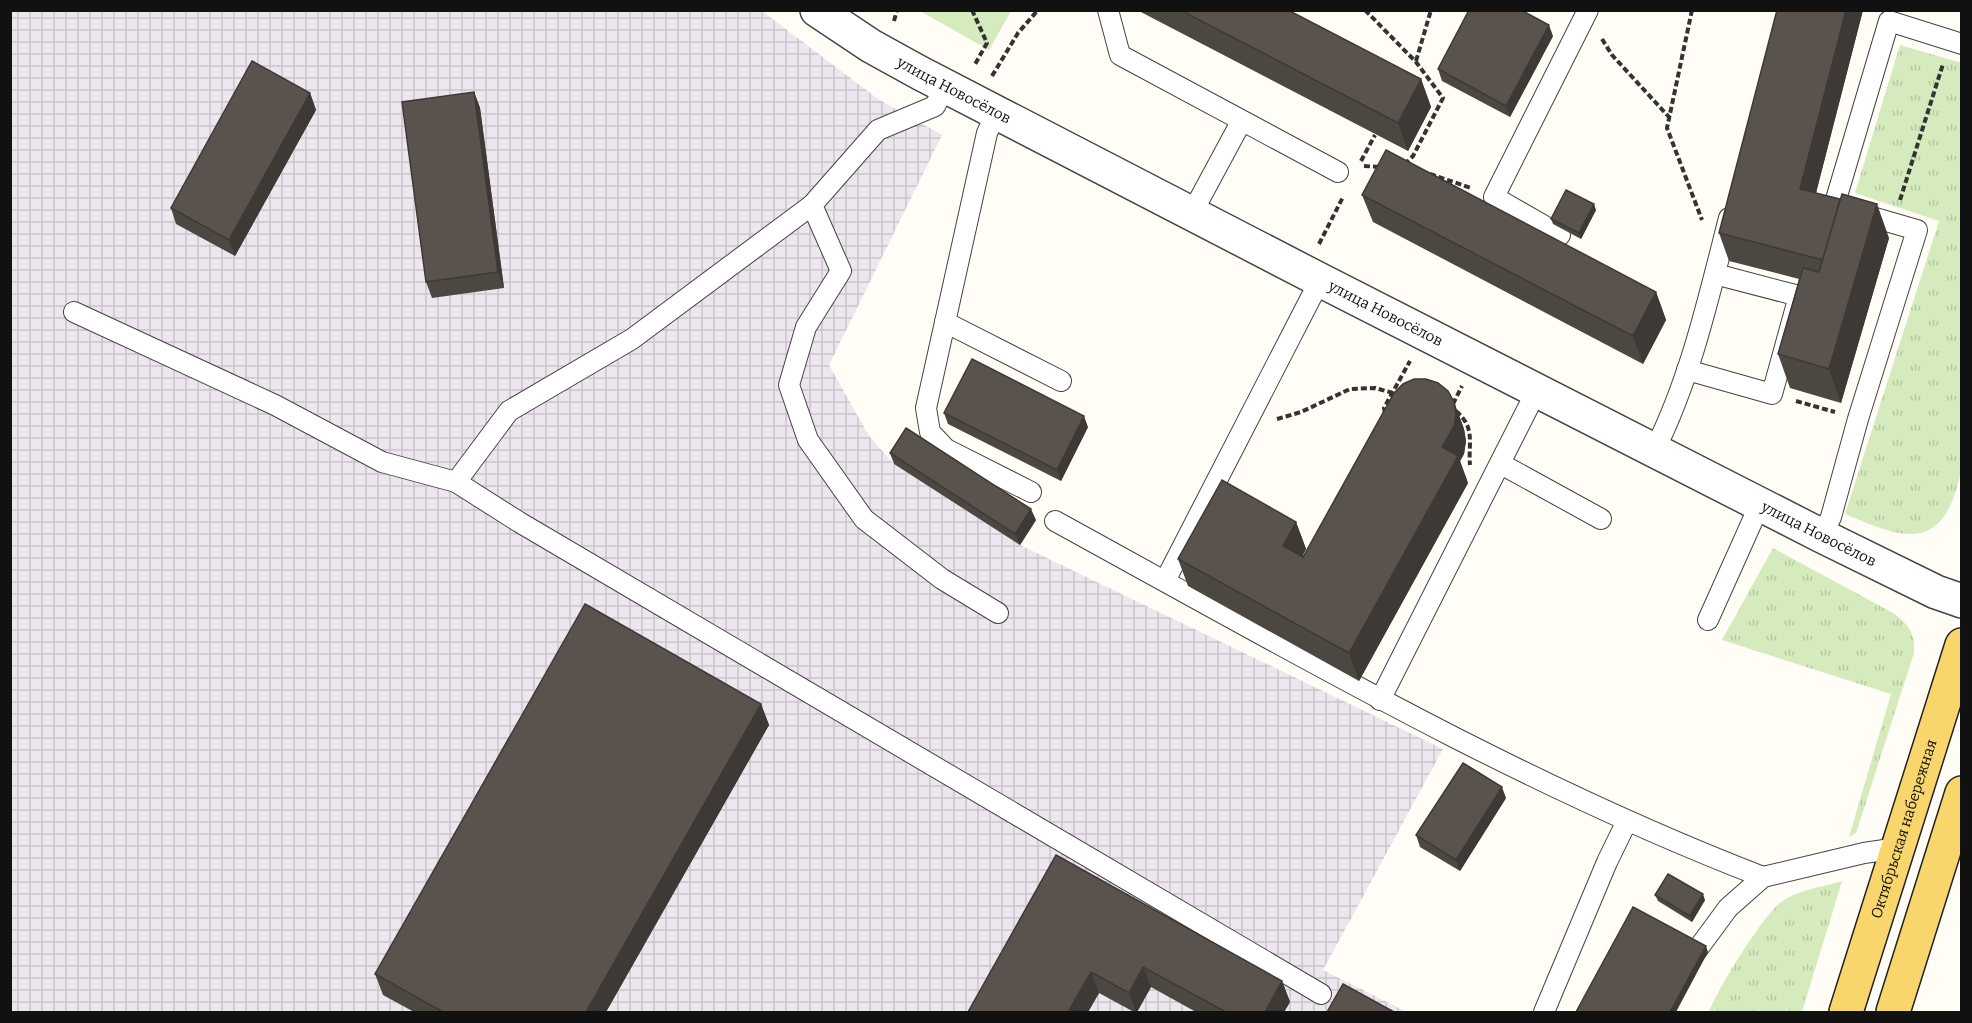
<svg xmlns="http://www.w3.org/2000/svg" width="1972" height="1023" font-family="Bitter,serif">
<defs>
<pattern id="industrial-grid" width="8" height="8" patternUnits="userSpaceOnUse" patternTransform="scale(1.5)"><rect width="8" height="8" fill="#eee6ef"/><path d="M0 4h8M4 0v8" fill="none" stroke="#cbc4cc"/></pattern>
<pattern id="grass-tufts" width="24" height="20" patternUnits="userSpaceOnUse" patternTransform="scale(1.5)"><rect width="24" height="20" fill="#d5ebbd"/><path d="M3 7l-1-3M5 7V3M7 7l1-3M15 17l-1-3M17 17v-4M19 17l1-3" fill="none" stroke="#b6c8a1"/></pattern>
</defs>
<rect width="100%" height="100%" fill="#fffdf5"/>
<polygon fill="url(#industrial-grid)" points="10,11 762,11 878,99 942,135 829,365 869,436 894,464 1020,545 1443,749 1323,970 1407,1012 11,1012"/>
<g fill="url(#grass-tufts)">
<path d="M1900,45l62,18 -1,409c-3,11 -6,25 -12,36 -23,46 -69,20 -104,6l94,-293 -84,-28z"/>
<path d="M1773,548l122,66c15,13 20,19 19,39l-58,180 -7,4 42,-143 -169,-54z"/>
<path d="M1842,881l-40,131h-93c8,-22 53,-95 71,-109 17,-13 42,-16 62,-22z"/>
</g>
<polygon fill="#d5ebbd" points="920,11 1011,11 989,50"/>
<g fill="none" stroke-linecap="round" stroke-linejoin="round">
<g stroke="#444" stroke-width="22">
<g id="service">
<polyline points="1108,10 1120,55 1338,172"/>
<polyline points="945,86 935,106 878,130 812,205 841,271 806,327 789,385 808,440 864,519 942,579 998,613"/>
<polyline points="996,113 987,133 926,408 930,432 946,449 1031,492"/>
<polyline points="1192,213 1241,122"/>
<polyline points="1560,235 1494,197 1588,10"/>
<polyline points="74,312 275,405 382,462 456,482 509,411 632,339 812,205"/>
<polyline points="945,322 1061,381"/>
<polyline points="1687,370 1772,394 1799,296 1715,274"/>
<path d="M1655,449c36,-72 54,-153 74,-231"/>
<polyline points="1501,464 1601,519"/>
<polyline points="456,482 519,522 1321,994"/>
<path d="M1055,521c232,127 461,261 708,356"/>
<polyline points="1822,536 1831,517 1858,419 1917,230 1834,206 1889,21 1962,44"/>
<polyline points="1165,581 1320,280"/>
<polyline points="1708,620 1760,504"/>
<polyline points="1380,700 1537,390"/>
<polyline points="1686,965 1728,908 1763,877 1864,853 1898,848"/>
<polyline points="1544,1012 1607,862 1627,821"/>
</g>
</g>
<g stroke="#444" stroke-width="36">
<g id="minor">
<path id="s1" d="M817,10l54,36 49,27 400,207 502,256 114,56 26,9"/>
</g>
</g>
<g stroke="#222" stroke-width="36">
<g id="primary">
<path id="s2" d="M1846,1012l116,-367"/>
<polyline points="1893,1012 1962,793"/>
</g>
</g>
<g stroke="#333" stroke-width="4" stroke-dasharray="6 3" stroke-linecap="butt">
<polyline points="972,10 987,43 974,66"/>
<polyline points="1365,10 1416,62 1443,98 1413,156 1405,164"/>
<polyline points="1692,10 1667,128 1702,220"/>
<polyline points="894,21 897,10"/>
<polyline points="1602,39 1612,55 1669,117"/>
<polyline points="1416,61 1431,10"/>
<polyline points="992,76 1018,33 1038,10"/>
<polyline points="1361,161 1375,135"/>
<polyline points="1364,166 1380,167"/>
<polyline points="1430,174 1471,188"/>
<polyline points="1900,200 1943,64"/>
<polyline points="1319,244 1343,197"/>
<polyline points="1796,401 1835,412"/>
<polyline points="1453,404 1462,386"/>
<path d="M1456,411c20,17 12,32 14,54"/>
<polyline points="1385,413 1384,408 1410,361"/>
<polyline points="1277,419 1301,412 1350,389 1375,388 1393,393"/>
</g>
<use href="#service" stroke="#fff" stroke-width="20"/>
<use href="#minor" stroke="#fff" stroke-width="33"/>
<use href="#primary" stroke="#f9d66b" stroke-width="33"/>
</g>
<g fill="#4d4742">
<polygon points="1137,10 1288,10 1421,79 1431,107 1408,151"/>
<polygon points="1777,10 1863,10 1816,193 1889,238 1841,403 1790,388 1778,354 1799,279 1729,261 1719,233"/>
<polygon points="1553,36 1510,117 1442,81 1438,69"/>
<polygon points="474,92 480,108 504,288 432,298 426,282"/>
<polygon points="310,93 316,110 235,256 176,224 171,208"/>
<polygon points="1362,195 1656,292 1666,320 1643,364 1373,222"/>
<polygon points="1596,210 1581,239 1553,224 1551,219"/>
<polygon points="1454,402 1464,429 1466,441 1464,454 1460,461 1468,483 1359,681 1188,586 1178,559 1296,522 1306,549 1302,557 1303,557"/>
<polygon points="944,413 1088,427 1061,481 948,424"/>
<polygon points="890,453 1036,520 1020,545 894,464"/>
<polygon points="761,704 769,725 606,1012 414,1012 383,995 375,974"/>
<polygon points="1506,798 1460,871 1420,847 1416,835"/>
<polygon points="1056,855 1282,981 1290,1002 1284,1012 1196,1012 1151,987 1137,1012 1134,1012 1099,993 1088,1012 968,1012"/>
<polygon points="1655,895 1705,900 1692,922 1658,901"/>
</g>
<g fill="#3f3936">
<polygon points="1846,10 1863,10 1810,216 1800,189"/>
<polygon points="1549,25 1553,36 1510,117 1506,106"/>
<polygon points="1421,79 1431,107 1408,151 1398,123"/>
<polygon points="474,92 480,108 504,288 498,272"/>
<polygon points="310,93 316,110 235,256 229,240"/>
<polygon points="1594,204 1596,210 1581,239 1579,233"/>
<polygon points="1877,204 1889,238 1841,403 1829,369"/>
<polygon points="1656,292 1666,320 1643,364 1633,336"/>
<polygon points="1454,402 1464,429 1466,441 1464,454 1460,461 1468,483 1359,681 1349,653 1442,447"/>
<polygon points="1084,416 1088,427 1061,481 1057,470"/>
<polygon points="1031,509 1036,520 1020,545 1015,534"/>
<polygon points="1296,522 1306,549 1293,573 1283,546"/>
<polygon points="761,704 769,725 606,1012 586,1012"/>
<polygon points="1502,787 1506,798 1460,871 1456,860"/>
<polygon points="1703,894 1705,900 1692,922 1690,916"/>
<polygon points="1706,946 1708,952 1676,1012 1670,1012"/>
<polygon points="1143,967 1151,987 1137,1012 1136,1012 1129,993"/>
<polygon points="1091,972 1099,993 1088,1012 1068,1012"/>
<polygon points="1282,981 1290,1002 1284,1012 1265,1012"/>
</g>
<g fill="#5a524d" stroke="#3f3936" stroke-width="1.5">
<polygon points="1180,10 1288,10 1421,79 1398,123"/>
<polygon points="1469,10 1521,10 1549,25 1506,106 1438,69"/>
<polygon points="1777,10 1846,10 1800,189 1840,199 1823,260 1719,233"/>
<polygon points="252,61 310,93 229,240 171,208"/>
<polygon points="474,92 498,272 426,282 402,102"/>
<polygon points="1386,150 1656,292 1633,336 1362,195"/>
<polygon points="1566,190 1594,204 1579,233 1551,219"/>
<polygon points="1842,194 1877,204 1829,369 1778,354 1803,268 1819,272"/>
<polygon points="972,359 1084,416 1057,470 944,413"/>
<polygon points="1414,379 1426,379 1438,383 1448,391 1454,402 1456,414 1454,426 1442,447 1458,456 1349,653 1178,559 1222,480 1296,522 1283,546 1303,557 1394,393 1403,384"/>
<polygon points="906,428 1031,509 1015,534 890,453"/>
<polygon points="585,604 761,704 586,1012 443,1012 375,974"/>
<polygon points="1463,763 1502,787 1456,860 1416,835"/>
<polygon points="1056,855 1282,981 1265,1012 1226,1012 1143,967 1129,993 1091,972 1068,1012 968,1012"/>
<polygon points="1668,874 1703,894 1690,916 1655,895"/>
<polygon points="1633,907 1706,946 1670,1012 1576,1012"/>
<polygon points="1343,984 1394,1012 1327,1012"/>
</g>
<g text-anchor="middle" stroke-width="6" stroke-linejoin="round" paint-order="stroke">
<g font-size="15" fill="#111" stroke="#fff">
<text dy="5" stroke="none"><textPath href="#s1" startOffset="159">улица Новосёлов</textPath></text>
<text dy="5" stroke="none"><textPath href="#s1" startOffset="645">улица Новосёлов</textPath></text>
<text dy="5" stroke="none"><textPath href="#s1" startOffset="1131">улица Новосёлов</textPath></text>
<text dy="5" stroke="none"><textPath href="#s2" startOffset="192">Октябрьская набережная</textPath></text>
</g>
</g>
<rect width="1972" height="1023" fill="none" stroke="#111111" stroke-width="24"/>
</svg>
